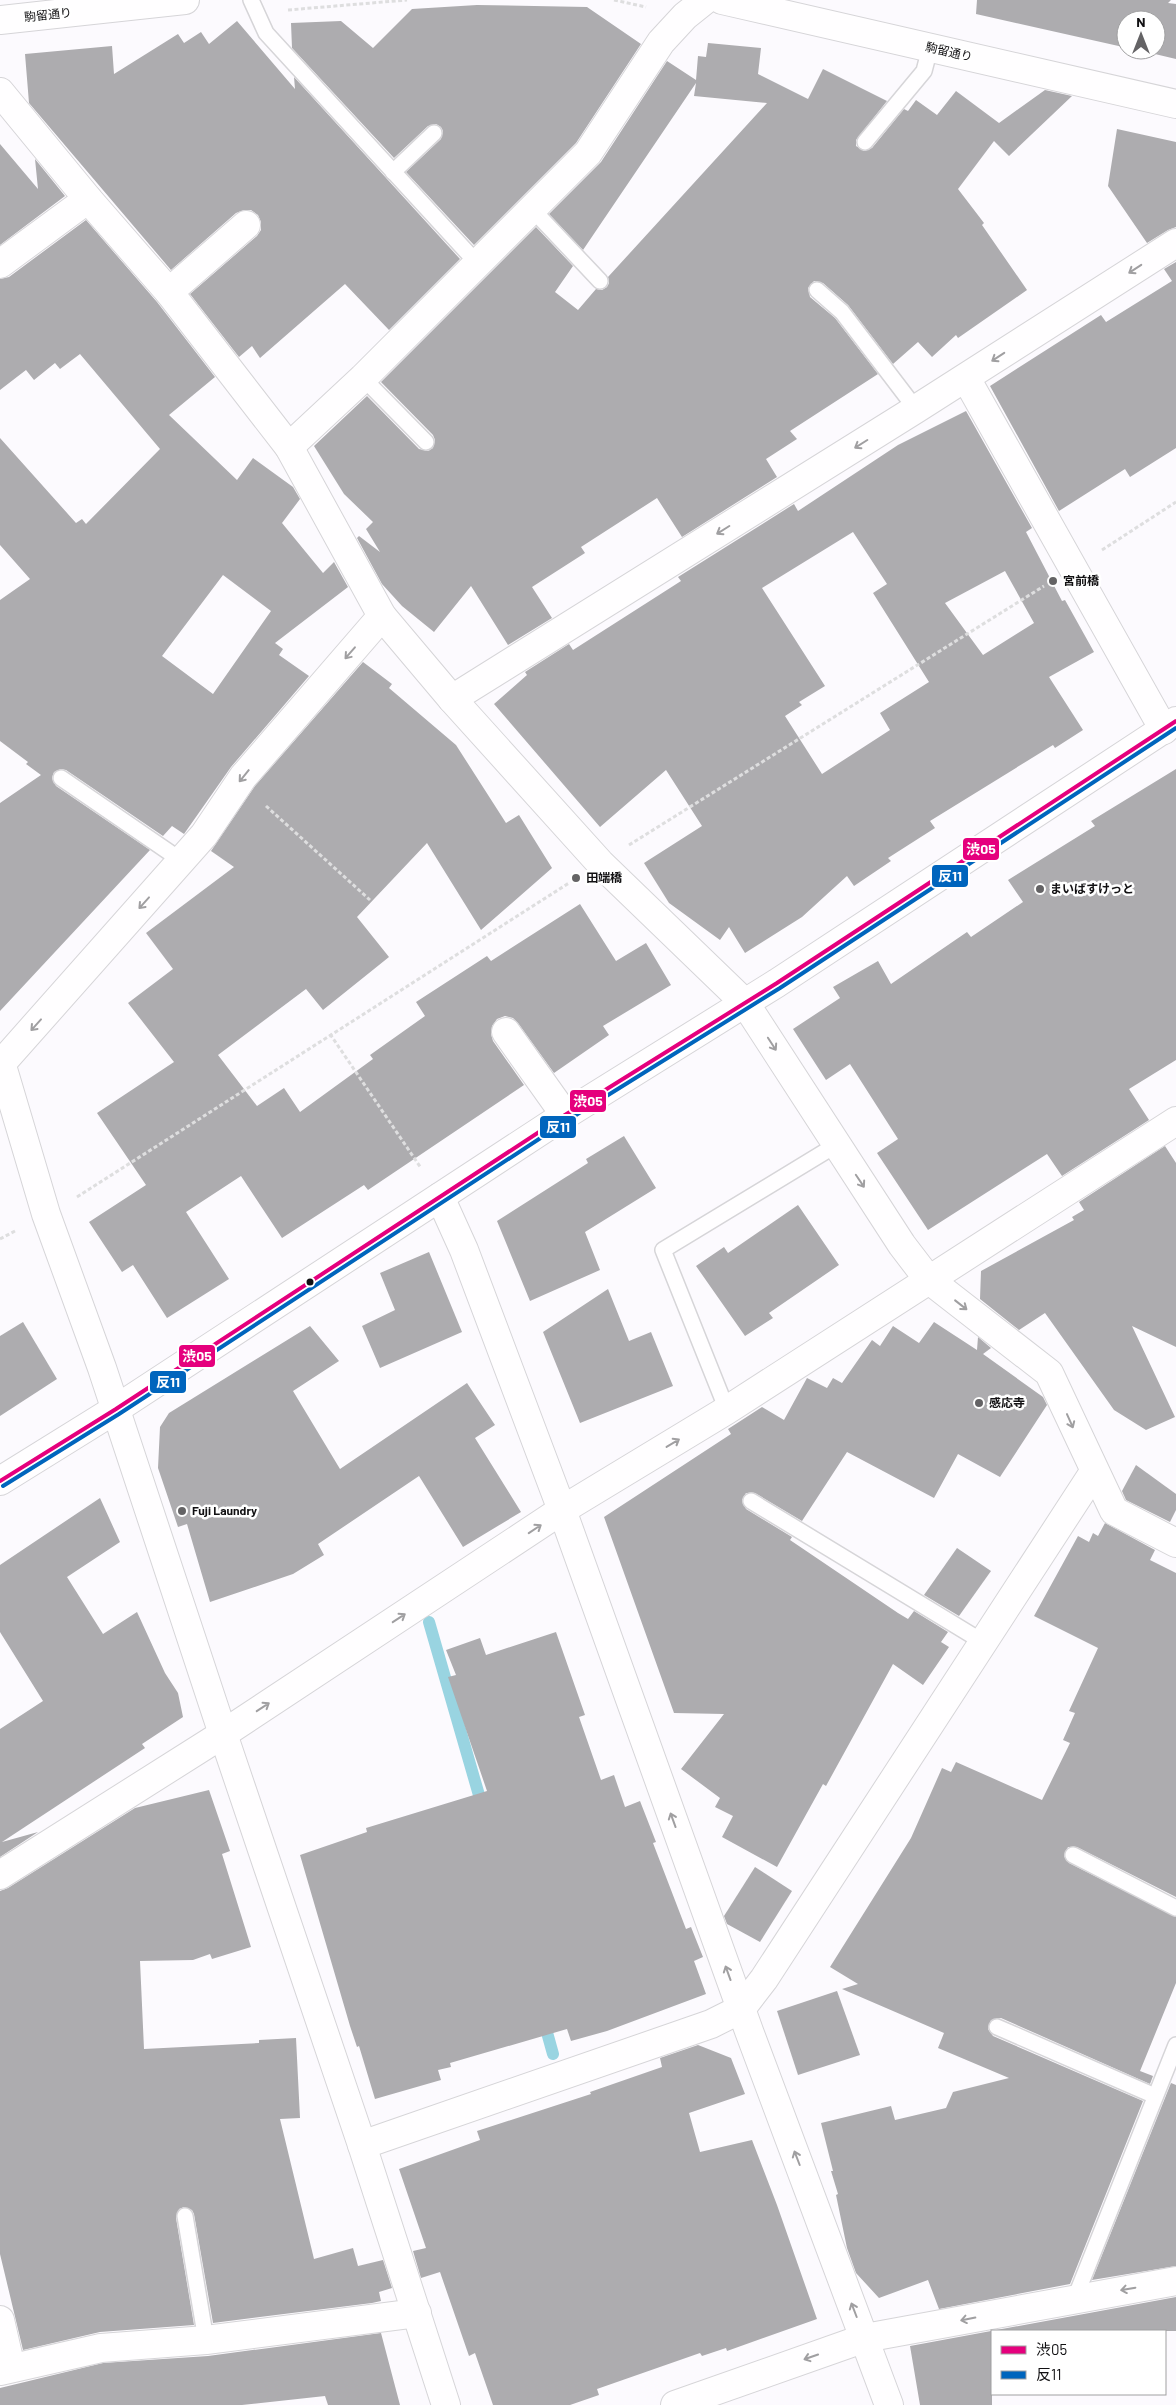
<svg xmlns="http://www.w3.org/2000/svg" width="1176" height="2405" font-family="Barlow,'Noto Sans JP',sans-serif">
<rect width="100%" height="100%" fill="#fcfafe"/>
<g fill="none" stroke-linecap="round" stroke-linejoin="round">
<g stroke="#99d4e1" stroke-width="12">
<polyline points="429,1622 483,1809"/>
<polyline points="543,2018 553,2054"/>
</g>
</g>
<g fill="#adacaf" fill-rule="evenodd">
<polygon points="977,0 1171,0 1168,3 1176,4 1176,59 1138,50 1156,50 1156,20 1126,20 1126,44 1123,47 976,14"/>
<polygon points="477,5 587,7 641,44 576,143 474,245 406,172 441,139 443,131 441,127 436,124 428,126 394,158 292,48 291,23 341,21 373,48 412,9"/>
<polygon points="237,21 295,89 294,77 460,259 389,330 345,284 260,358 252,346 239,357 190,294 257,236 261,230 261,222 258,215 251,210 244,210 236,213 171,270 29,103 25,54 112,46 114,74 178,34 184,43 201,32 209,44"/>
<polygon points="708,43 761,48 758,74 808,99 823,69 887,101 856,140 856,146 864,151 872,148 904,109 908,111 916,100 937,115 956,91 999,123 1045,90 1072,96 1009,156 994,141 958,189 984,223 982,225 1027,290 958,338 956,335 932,357 918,342 893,364 848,305 823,283 814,281 808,288 810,297 835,318 878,374 790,431 797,439 766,459 777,477 682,537 657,498 581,547 585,553 532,587 552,618 508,645 471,586 434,632 402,606 382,584 357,538 359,536 380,552 366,529 373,522 344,494 314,446 367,396 419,449 428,451 433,448 435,440 433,435 381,382 536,227 573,266 555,292 578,310 596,289 602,290 607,287 609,283 608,277 767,103 694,96 696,83 583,250 549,214 601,162 667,61 696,80 698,56 706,57"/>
<polygon points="1117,129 1176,142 1176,227 1168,230 1147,243 1108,186"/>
<polygon points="0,144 38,189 35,159 65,196 0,245"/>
<path d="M86,220l71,82 58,75 -46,38 68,65 16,-22 40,29 7,12 -18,24 41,50 11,-11 14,25 -73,56 8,6 -4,6 30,21 -78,91 -47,67 -12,-8 -9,10 -97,-66 -5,-1 -7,3 -2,6 4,8 94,64 -150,161v-208l41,-28 -15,-11 2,-2 -28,-21v-141l30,-21 -30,-34v-107l76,85 6,-4 4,5 74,-75 -80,-95 -20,15 -5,-6 -21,17 -8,-10 -26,20v-111l9,-2zM223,575l48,36 -58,83 -51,-38z"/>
<polygon points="1176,262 1176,448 1130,477 1125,469 1059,511 990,386 1101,315 1106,322 1172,281 1164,269"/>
<path d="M966,411l66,117 -6,4 36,69 3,-1 29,52 -45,25 34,53 -28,18 -2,-3 -123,76 5,7 -47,30 3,3 -37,25 -7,-10 -45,41 -57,36 -16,-26 -9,13 -51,-37 -25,-40 58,-37 -36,-56 -66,57 -106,-123 33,-29 -2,-3 44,-28 4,6 108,-69 -3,-4 116,-73 4,7 100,-66zM853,532l34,52 -14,9 56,89 -49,31 10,17 -68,44 -37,-58 17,-11 -3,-3 26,-16 -63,-98zM1005,571l29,52 -51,32 -38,-52z"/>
<polygon points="363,662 392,684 389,688 456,745 506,823 519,815 552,868 481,930 427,843 357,917 389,957 323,1010 306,989 218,1055 257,1106 284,1088 300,1112 373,1059 370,1055 425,1016 416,1002 487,956 491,961 580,904 616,961 646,943 671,985 603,1026 609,1035 554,1073 518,1023 513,1018 505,1016 497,1019 492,1026 491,1034 493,1041 524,1085 368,1190 364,1185 282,1238 241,1176 186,1212 229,1279 167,1318 133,1265 122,1272 89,1222 146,1185 97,1113 174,1062 128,1003 173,969 146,933 234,867 211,851 255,786"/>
<polygon points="1176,769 1176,1060 1129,1089 1149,1120 1062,1176 1047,1154 928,1230 877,1153 898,1139 850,1064 826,1080 793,1029 840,998 833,987 878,961 891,984 967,932 971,937 1023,902 1008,880 1095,826 1091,821"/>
<polygon points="624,1136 656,1188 585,1232 600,1270 530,1301 497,1221 588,1163 586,1159"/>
<polygon points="1165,1146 1176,1163 1176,1347 1132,1326 1175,1417 1146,1430 1114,1410 1045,1313 1019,1330 980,1299 981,1271 1074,1220 1072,1217 1084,1210 1079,1202"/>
<polygon points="798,1205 839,1265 769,1313 773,1318 745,1336 696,1266 724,1247 728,1253"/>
<polygon points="429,1252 462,1332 380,1368 362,1326 395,1310 380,1273"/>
<polygon points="608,1289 629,1341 651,1332 673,1386 580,1423 543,1332"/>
<polygon points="23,1322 57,1379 0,1416 0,1336"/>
<polygon points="934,1322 977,1350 978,1337 991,1348 983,1354 1043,1397 1047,1405 1000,1477 958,1454 934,1498 847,1452 802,1521 755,1493 746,1493 742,1500 746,1509 792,1537 790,1540 898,1613 908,1619 914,1611 948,1632 941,1642 949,1647 923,1685 893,1664 826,1786 823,1784 777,1867 722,1837 733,1816 715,1807 720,1798 681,1769 724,1714 674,1713 604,1517 731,1434 728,1429 762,1407 784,1420 807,1378 827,1388 833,1378 842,1383 872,1340 880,1346 893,1326 919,1343"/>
<polygon points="310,1326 339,1361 293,1391 340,1469 467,1383 495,1425 475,1438 521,1512 463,1547 419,1476 318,1544 324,1555 293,1574 210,1602 187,1524 178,1527 158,1468 160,1427 169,1413"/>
<polygon points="1136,1465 1176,1494 1176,1510 1170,1522 1126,1500 1122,1491"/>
<polygon points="100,1498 120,1542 67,1577 103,1634 137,1612 165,1673 178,1693 183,1717 142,1744 145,1748 2,1842 38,1832 0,1857 0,1729 43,1701 0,1632 0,1565"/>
<polygon points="1105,1523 1155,1550 1150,1560 1176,1573 1176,1897 1077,1847 1068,1847 1064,1856 1069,1863 1176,1917 1176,1983 1140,2071 1153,2076 1150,2084 1001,2018 991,2020 988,2029 993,2036 1143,2101 1070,2284 939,2309 928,2280 879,2298 856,2273 847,2248 836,2195 838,2194 831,2171 833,2171 821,2123 891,2106 895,2120 946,2108 953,2092 1009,2078 938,2048 944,2033 842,1989 858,1984 830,1967 911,1838 942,1768 951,1772 956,1762 1042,1800 1070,1743 1063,1740 1075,1713 1069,1711 1098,1648 1034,1616 1078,1536 1089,1542 1093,1533 1098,1536"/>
<polygon points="957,1548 991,1571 959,1616 924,1595"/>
<polygon points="556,1632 585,1715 579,1717 601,1780 614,1775 625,1807 640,1801 656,1842 653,1843 686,1929 691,1927 703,1957 694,1961 706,1994 607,2031 571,2041 567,2029 450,2063 451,2067 438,2070 441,2080 375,2099 359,2046 357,2047 350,2026 300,1855 367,1832 366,1828 487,1791 448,1677 456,1675 446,1650 480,1638 486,1655"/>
<polygon points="209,1790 230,1851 222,1854 251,1947 212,1959 210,1954 193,1960 140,1961 144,2049 259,2043 259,2040 296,2038 300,2118 280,2119 314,2259 353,2248 358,2266 383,2260 392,2288 379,2292 381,2301 372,2303 213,2323 194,2214 192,2210 184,2207 179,2209 176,2218 194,2325 100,2332 23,2350 0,2254 0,1891 8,1888 135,1808"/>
<polygon points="755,1867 792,1891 760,1942 727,1924 724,1916"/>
<polygon points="837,1991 860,2055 798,2075 777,2011"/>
<polygon points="698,2045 731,2058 745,2094 689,2113 700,2152 752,2140 777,2205 817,2319 727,2351 726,2348 702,2356 700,2353 597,2389 599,2395 570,2405 493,2405 475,2353 469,2356 440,2272 421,2278 413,2251 426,2248 399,2169 480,2140 477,2131 591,2094 590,2092 662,2067 660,2058"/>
<polygon points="1171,2083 1176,2085 1176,2266 1092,2280"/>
<polygon points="1176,2297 1176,2331 992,2331 992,2405 920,2405 910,2346"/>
<polygon points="381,2333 400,2405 328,2405 325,2396 242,2405 0,2405 0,2388 103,2363 208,2356"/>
</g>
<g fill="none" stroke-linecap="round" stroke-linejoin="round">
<g stroke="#d6d5d8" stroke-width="18">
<g id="service">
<polyline points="251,0 266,33 477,263"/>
<polyline points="865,142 924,71 930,48"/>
<polyline points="393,172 434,133"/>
<polyline points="533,210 600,281"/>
<polyline points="817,290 842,312 916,409"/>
<polyline points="363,378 426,442"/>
<polyline points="61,778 182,861"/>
<polyline points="727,1410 663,1250 836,1145"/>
<polyline points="751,1501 983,1642"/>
<polyline points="1073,1855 1176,1908"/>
<polyline points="997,2027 1155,2096"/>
<polyline points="185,2216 206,2340"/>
<polyline points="1075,2298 1176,2045"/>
</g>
</g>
<g stroke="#d6d5d8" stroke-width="30">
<g id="minor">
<polyline points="0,92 88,199 169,292 289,447 382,616 452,699 600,863 745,1003 902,1245 928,1279 1049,1373 1114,1511 1176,1543"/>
<polyline points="0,264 88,199"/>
<polyline points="169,292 246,225"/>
<polyline points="966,378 1164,730"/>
<polyline points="289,447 363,378 588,153 661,42 685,16 705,0"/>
<polyline points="452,699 916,409 1176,243"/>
<polyline points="506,1032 565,1115"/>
<polyline points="0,1065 204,835 243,777 382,616"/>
<polyline points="440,1197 464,1250 562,1510 749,2031 889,2405"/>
<polyline points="0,1875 223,1734 562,1510 727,1410 1176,1121"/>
<polyline points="362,2145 711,2024 741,2009 764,1979 1094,1472"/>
<polyline points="0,2320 11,2368"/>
<polyline points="0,2371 101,2348 206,2340 417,2313"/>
<polyline points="675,2405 865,2338 1176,2281"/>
</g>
</g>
<g stroke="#d6d5d8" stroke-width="30">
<g id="tertiary">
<polyline points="722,0 1176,104"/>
<polyline points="0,20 185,0"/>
<polyline points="0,1059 46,1214 102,1368 223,1734 362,2145 446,2405"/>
<polyline points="0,1481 116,1409 565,1115 777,983 1176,721"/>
</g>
</g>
<g stroke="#dededf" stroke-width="3" stroke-dasharray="4 2.5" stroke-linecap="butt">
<polyline points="614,0 646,7"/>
<polyline points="288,10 407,0"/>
<polyline points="1102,550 1176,502"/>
<polyline points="266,806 370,900"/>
<polyline points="629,845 1044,586"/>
<polyline points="330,1034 421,1168"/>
<polyline points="77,1197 569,883"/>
<polyline points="0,1239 15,1231"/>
</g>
<use href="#service" stroke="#fffeff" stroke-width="15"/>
<use href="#minor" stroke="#fffeff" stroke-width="28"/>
<use href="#tertiary" stroke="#fffeff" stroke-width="28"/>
<g stroke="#fff" stroke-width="8">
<polyline id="bus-1" points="0,1481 116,1409 565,1115 777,983 1176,721"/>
</g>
<g stroke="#fff" stroke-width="8">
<polyline id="bus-2" points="3,1486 119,1414 568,1120 780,988 1176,728"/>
</g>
<use href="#bus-1" stroke="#e5007d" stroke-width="4"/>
<use href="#bus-2" stroke="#0065bd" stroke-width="4"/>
</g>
<defs><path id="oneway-shaft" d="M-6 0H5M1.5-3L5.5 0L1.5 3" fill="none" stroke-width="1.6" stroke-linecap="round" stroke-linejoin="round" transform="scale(1.25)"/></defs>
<g stroke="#a09fa1">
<use href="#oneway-shaft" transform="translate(1135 269) rotate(147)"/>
<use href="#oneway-shaft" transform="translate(998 357) rotate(147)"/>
<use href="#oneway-shaft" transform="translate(861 444) rotate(148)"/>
<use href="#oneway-shaft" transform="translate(723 530) rotate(148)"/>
<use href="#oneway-shaft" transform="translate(350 653) rotate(131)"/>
<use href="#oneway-shaft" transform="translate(244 776) rotate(129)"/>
<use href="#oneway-shaft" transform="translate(144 903) rotate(132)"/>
<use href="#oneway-shaft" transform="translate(36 1025) rotate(132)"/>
<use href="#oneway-shaft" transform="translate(772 1044) rotate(57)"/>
<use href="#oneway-shaft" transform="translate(860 1181) rotate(56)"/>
<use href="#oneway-shaft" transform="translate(961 1305) rotate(38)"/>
<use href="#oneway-shaft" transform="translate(1070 1421) rotate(66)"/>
<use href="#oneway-shaft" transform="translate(673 1443) rotate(-31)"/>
<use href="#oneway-shaft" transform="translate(535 1529) rotate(-34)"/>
<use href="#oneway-shaft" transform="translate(399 1618) rotate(-33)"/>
<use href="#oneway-shaft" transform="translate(263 1707) rotate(-33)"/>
<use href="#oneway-shaft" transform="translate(673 1820) rotate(-110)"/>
<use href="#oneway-shaft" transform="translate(728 1973) rotate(-110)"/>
<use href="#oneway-shaft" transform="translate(797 2158) rotate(-111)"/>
<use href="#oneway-shaft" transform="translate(1128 2289) rotate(170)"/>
<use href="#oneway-shaft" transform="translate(854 2310) rotate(-111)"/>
<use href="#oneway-shaft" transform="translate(968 2319) rotate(169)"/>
<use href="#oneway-shaft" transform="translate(811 2357) rotate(161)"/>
</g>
<g fill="#646365" stroke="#fff" stroke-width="2">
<circle cx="1053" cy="581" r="5"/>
<circle cx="576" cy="878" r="5"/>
<circle cx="1040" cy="889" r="5"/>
<circle cx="979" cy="1403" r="5"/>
<circle cx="182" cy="1511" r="5"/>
</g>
<circle fill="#121113" stroke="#fff" stroke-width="2" cx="310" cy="1282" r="4.5"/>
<g text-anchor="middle" stroke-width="5" stroke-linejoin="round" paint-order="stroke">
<g font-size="12" fill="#121113" stroke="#fff">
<text transform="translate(48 15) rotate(-6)" y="4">駒留通り</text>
<text transform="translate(949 52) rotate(13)" y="4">駒留通り</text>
</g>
<g font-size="12" font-weight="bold" fill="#121113" stroke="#fff" text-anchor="start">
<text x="1063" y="585">宮前橋</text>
<text x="586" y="882">田端橋</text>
<text x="1050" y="893">まいばすけっと</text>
<text x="989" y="1407">感応寺</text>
<text x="192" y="1515">Fuji Laundry</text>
</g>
</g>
<g stroke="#fff" stroke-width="2">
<rect x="962" y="837" width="38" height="24" rx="5" fill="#e5007d"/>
<rect x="931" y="864" width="38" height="24" rx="5" fill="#0065bd"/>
<rect x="569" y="1089" width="38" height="24" rx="5" fill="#e5007d"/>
<rect x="539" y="1115" width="38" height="24" rx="5" fill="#0065bd"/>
<rect x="178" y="1344" width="38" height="24" rx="5" fill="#e5007d"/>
<rect x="149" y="1370" width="38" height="24" rx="5" fill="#0065bd"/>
</g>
<g font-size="14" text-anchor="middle" font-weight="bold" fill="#fff">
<text x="981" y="854">渋05</text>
<text x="950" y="881">反11</text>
<text x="588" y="1106">渋05</text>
<text x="558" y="1132">反11</text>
<text x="197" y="1361">渋05</text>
<text x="168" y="1387">反11</text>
</g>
<rect x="991" y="2330" width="175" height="65" fill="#ffffff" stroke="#a0a0a1"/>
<rect x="1001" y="2346" width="25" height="8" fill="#e5007d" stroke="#a0a0a1"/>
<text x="1036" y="2355" font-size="15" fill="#121113">渋05</text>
<rect x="1001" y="2371" width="25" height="8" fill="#0065bd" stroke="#a0a0a1"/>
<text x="1036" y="2380" font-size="15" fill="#121113">反11</text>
<g transform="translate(1141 35)"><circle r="24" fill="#ffffff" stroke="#a0a0a1"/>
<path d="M0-4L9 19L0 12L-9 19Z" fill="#646365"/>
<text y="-8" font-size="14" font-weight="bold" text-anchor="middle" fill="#121113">N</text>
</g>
</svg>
